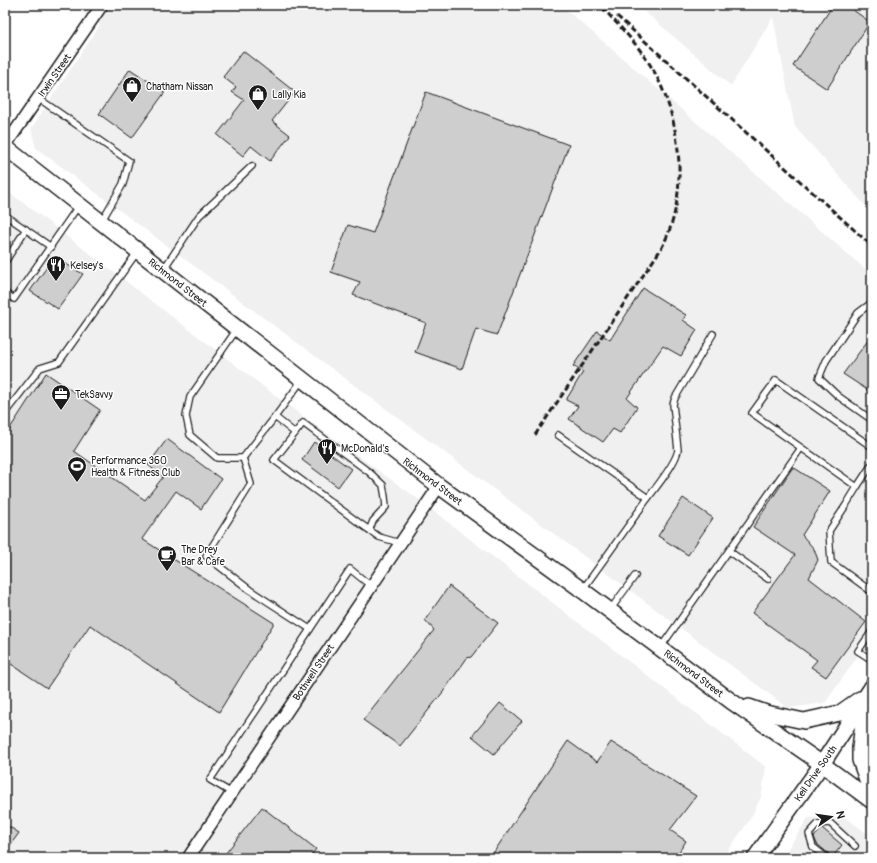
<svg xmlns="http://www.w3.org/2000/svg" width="877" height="863" font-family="Pangolin,sans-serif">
<rect width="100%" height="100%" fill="#fff"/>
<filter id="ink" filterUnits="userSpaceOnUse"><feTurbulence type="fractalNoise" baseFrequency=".025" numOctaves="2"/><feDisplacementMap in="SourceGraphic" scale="8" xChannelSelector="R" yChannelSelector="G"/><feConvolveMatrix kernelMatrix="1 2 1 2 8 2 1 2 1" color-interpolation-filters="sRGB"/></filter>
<g filter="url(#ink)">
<g fill="#f0f0f0">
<polygon points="72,5 561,5 872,275 872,636 825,703 788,708 229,292 36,148 31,129 100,25"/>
<polygon points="637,5 872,5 872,213 795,127 773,17 731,86"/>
<polygon points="5,189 293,409 418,499 766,767 761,797 750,819 723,858 5,858"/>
<polygon points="842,815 872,837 872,858 782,858 808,818"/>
</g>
<g fill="#cecece" stroke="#1c1c1c">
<polygon points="833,5 846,5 870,22 827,89 793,66"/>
<polygon points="243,51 295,92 272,121 290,135 270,161 251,146 243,156 217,135 244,100 232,92 236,87 223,77"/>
<polygon points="130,69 165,92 132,138 99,114"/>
<polygon points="426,92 569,145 497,335 476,329 462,369 415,352 426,323 353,295 360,282 331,272 348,225 373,233"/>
<polygon points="54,257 83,274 58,309 30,291"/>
<polygon points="643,288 686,315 683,320 697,330 681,356 663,346 627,398 637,407 620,433 613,429 603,442 569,419 578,406 566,400 583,372 573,366 597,331 610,340"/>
<polygon points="872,335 872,393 843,374"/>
<polygon points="46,373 100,410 74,451 145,500 163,477 148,465 167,439 221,479 201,509 176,491 142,539 274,623 219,712 90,625 47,688 5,660 5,436"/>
<polygon points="314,442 351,469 338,487 302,460"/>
<polygon points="793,467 830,491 802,535 814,549 818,560 809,578 866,622 826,677 811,667 817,660 752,613 795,555 753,527"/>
<polygon points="683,498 713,518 688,555 658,536"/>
<polygon points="449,586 498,623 471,657 467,658 443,692 400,746 363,720 434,630 425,620"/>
<polygon points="500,703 522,721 494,754 472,736"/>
<polygon points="568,741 597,762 611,742 696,796 670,830 686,841 675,858 490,858"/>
<polygon points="262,807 316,849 309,858 222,858"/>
<polygon points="5,824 19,833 5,852"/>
<polygon points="822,828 842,845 832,858 830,855 817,844 814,837"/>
</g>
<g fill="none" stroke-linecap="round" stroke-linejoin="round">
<g stroke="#1c1c1c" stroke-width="8">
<g id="lane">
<polyline points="38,98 129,161 123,184 101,222"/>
<polyline points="5,215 51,247"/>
<polyline points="5,262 26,229"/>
<polyline points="163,270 199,216 252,166"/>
<polyline points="5,293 14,299 79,205"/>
<polyline points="872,304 870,304 858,313 826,361 819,378 838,396 872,420"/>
<polyline points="237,329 190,397 186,416 190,435 217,458 243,458 275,417"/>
<polyline points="5,413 40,368 59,362 138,251"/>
<polyline points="295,433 275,417 302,380"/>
<polyline points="558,435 648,498 583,589"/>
<polyline points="872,447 776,380 752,413 857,487 846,505 829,531 831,562 872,592"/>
<polyline points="243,458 251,484 206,556 250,590 310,629"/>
<polyline points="857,487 872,464"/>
<path d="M648,498c9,-12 28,-35 30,-48l-5,-46 2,-6 38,-64"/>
<polyline points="369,531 373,521 386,507 385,497 383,485 369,472 303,423 274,460 358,522 379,537 400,543"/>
<polyline points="729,551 768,579"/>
<polyline points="610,610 635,576"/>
<polyline points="872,631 858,651 872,660"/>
<polyline points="661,647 801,448"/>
<polyline points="232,793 210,780 350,569 371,586"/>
<polyline points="827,858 813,847 809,834 818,824 830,823 855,846"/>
</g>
</g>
<g stroke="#1c1c1c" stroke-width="14">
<g id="street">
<polyline points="5,146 102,5"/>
<polyline points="188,858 439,486"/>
</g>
</g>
<g stroke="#1c1c1c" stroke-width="18">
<g id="secondary">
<polyline points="5,147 439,486 582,590 731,701 822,764 872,801"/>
<polyline points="866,699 860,748 860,760 870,788 872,789"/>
<polyline points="749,707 766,713 804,721 840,713 860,699"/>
<polyline points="755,858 822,764 872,687"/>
</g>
</g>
<use href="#lane" stroke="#fff" stroke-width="5.5"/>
<use href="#street" stroke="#fff" stroke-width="11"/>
<use href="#secondary" stroke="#fff" stroke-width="15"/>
<g stroke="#1c1c1c" stroke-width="3" stroke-dasharray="6 3" stroke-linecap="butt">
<polyline points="617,16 872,246"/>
<path d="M535,435l126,-186c29,-53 21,-130 -9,-181 -14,-24 -34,-43 -52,-63"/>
</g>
</g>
</g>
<defs>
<g id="shop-pin" transform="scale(1)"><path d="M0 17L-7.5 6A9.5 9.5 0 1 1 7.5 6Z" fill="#1c1c1c" stroke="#fff"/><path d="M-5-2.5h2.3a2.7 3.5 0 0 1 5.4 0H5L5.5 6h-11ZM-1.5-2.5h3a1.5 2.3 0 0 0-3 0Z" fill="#fff"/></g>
<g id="restaurant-pin" transform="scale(1)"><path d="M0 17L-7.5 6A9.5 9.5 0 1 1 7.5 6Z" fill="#1c1c1c" stroke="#fff"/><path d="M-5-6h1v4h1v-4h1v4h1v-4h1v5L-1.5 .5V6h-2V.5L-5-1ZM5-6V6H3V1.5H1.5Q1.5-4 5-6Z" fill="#fff"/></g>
<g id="office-pin" transform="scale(1)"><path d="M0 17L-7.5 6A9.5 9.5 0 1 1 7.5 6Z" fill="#1c1c1c" stroke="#fff"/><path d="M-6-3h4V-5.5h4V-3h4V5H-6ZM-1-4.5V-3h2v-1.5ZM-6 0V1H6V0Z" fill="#fff"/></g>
<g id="stadium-pin" transform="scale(1)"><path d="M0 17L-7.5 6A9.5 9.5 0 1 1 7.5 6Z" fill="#1c1c1c" stroke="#fff"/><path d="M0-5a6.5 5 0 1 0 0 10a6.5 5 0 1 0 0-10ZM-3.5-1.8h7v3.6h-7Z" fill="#fff"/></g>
<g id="cafe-pin" transform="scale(1)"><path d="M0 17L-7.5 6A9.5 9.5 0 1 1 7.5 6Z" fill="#1c1c1c" stroke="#fff"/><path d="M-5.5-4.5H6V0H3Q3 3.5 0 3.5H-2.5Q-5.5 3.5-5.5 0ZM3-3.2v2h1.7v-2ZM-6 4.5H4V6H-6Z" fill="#fff"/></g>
</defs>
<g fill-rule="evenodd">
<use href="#shop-pin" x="132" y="86"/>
<use href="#shop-pin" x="258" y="94"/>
<use href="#restaurant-pin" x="56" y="265"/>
<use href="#office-pin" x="61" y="394"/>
<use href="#restaurant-pin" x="327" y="448"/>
<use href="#stadium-pin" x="77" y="466"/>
<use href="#cafe-pin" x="167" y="555"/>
</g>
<g text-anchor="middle" stroke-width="3" stroke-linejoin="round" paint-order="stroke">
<g font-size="10" fill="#1c1c1c" stroke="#fff">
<text transform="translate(54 75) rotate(-55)" y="4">Irwin Street</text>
<text transform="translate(178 282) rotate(38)" y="4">Richmond Street</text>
<text transform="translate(433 481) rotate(37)" y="4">Richmond Street</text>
<text transform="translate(313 672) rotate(-56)" y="4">Bothwell Street</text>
<text transform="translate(694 673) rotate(37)" y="4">Richmond Street</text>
<text transform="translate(815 773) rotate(-55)" y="4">Keil Drive South</text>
</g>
<g font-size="10" fill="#1c1c1c" stroke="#fff" text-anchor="start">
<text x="146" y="90">Chatham Nissan</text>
<text x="272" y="98">Lally Kia</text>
<text x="70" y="269">Kelsey's</text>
<text x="75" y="398">TekSavvy</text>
<text x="341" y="452">McDonald's</text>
<text x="91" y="464">Performance 360<tspan x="91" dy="12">Health &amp; Fitness Club</tspan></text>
<text x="181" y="553">The Drey<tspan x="181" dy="12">Bar &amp; Cafe</tspan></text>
</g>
</g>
<rect width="877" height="863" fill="none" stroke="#fff" stroke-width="20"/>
<rect x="10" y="10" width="857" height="843" fill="none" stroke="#1c1c1c" stroke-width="1.5" filter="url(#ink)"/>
<g transform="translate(831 817) rotate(77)" stroke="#ffffff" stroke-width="3" paint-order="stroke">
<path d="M0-3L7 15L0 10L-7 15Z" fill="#1c1c1c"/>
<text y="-6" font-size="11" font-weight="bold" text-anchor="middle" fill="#1c1c1c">N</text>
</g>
</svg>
